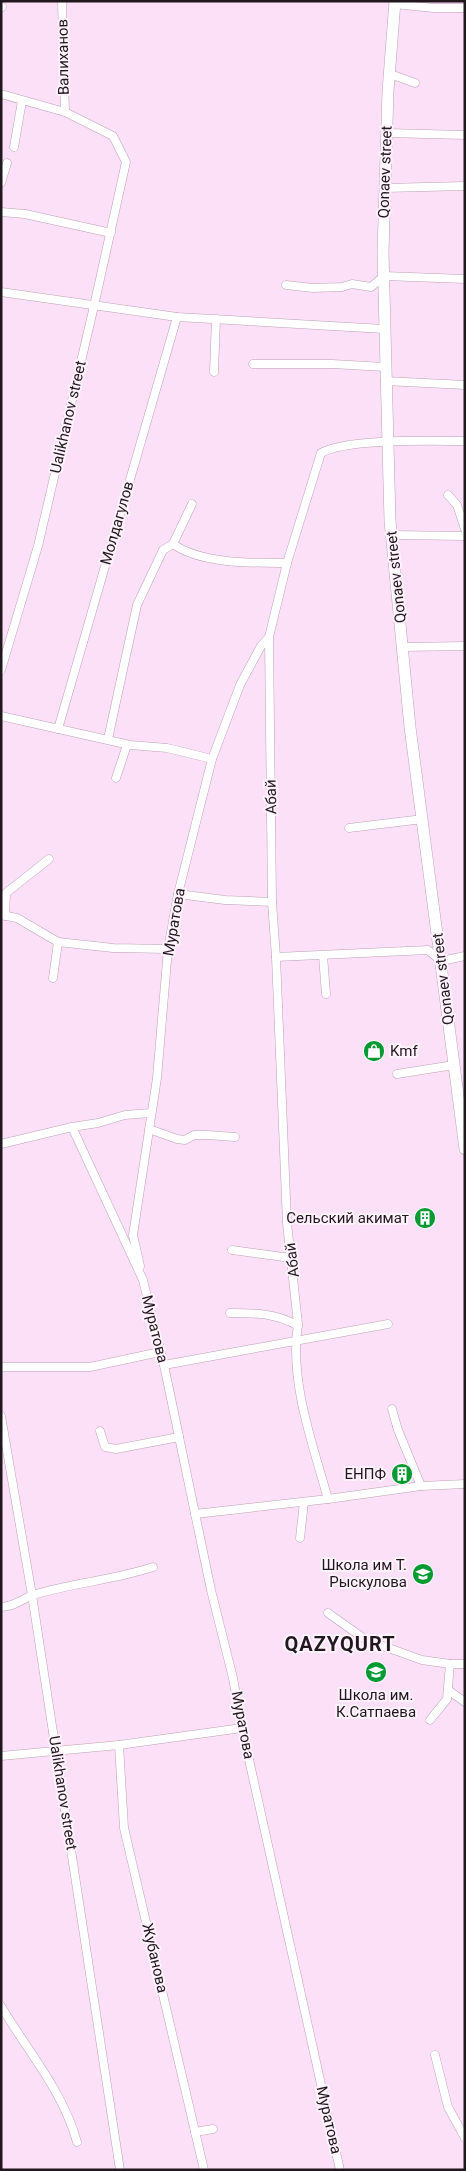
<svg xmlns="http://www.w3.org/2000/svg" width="466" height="2171" font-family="Roboto,sans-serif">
<rect width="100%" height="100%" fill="#fbe0f7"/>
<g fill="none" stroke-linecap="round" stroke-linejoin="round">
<g stroke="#bba1b8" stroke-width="9">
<g id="street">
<polyline points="62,1 65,112"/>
<polyline points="394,4 434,8 465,8"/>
<polyline points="1,7 2,7"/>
<polyline points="390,74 415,83"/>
<polyline points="1,94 65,112 113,136 126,162 94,306 38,546 1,670"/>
<polyline points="387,133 465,135"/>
<polyline points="14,147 22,101"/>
<polyline points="1,183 7,163"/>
<polyline points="385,188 465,186"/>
<polyline points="1,212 25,214 111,233"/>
<polyline points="286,285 313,288 342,287 352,284 371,287 384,276 465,279"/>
<polyline points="1,292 177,317 384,329"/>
<polyline points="253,364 332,364 385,367"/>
<polyline points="214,372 216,319"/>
<polyline points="385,381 465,385"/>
<polyline points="448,495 457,505 465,529"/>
<polyline points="392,535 465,536"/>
<polyline points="173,544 192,504"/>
<polyline points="403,647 465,646"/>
<polyline points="1,716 130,745 167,748 212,759"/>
<polyline points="58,729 177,317"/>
<path d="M108,739l29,-134 26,-55 10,-6c28,20 80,19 114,19"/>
<polyline points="116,778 127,745"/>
<polyline points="349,828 423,819"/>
<polyline points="178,894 225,900 272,902"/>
<polyline points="1,915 17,918 58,942 113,948 168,949"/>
<polyline points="5,916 6,893 49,859"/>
<polyline points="323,956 326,994"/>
<polyline points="276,957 428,950 441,961 465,956"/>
<polyline points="53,978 58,942"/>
<polyline points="397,1074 454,1065"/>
<polyline points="72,1127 143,1280 164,1365 211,1590 233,1678 242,1728 340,2170"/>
<polyline points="149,1129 177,1139 185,1140 194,1135 207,1135 235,1137"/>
<polyline points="1,1144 72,1127 98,1123 125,1115 151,1113"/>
<polyline points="232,1250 291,1258"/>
<polyline points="140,1266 133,1235 157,1078 168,949 178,894 212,759 240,685 261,646 269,637"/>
<path d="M230,1313c24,0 47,0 68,13"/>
<polyline points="164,1365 388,1324"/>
<polyline points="1,1367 90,1367 160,1352"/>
<polyline points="392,1409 398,1430 421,1486"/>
<polyline points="1,1416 32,1595 120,2170"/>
<polyline points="100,1431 105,1447 116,1449 179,1437"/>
<path d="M328,1499c-15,-54 -39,-118 -30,-175l-11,-101 -11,-266 -4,-55 -3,-265 18,-74 34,-110c26,-15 111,-12 144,-12"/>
<polyline points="195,1514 328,1499 421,1486 465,1484"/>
<polyline points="300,1538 304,1502"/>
<path d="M1,1607c13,0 21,-8 32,-12 39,-12 81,-15 120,-28"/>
<polyline points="328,1613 366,1640 422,1660 450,1664 465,1664"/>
<polyline points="448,1690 465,1702"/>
<polyline points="430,1720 447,1699 450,1664"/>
<polyline points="119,1745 124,1828 204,2170"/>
<polyline points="1,1756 119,1745 242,1728"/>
<path d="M1,2006c27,46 62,85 76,136"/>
<polyline points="435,2055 448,2107 465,2138"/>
<polyline points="195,2132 213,2129"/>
</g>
</g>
<g stroke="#bba1b8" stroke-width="12">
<polyline id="secondary" points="395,1 388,91 383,252 390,521 410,727 465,1149"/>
</g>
<use href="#street" stroke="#fff" stroke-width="8"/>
<use href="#secondary" stroke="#fff" stroke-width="11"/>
</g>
<defs>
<g id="shop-disc" transform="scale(1.125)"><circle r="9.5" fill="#079a33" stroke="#fef3fc"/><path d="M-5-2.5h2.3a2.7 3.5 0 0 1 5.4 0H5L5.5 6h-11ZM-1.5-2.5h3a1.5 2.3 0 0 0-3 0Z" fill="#fff"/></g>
<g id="building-disc" transform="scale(1.125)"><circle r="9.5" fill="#079a33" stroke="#fef3fc"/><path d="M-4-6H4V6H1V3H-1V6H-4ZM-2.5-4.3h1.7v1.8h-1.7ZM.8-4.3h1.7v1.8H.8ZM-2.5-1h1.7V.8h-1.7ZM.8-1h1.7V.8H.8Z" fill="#fff"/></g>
<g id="school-disc" transform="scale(1.125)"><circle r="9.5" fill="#079a33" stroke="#fef3fc"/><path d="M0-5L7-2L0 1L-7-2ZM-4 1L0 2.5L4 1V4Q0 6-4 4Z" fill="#fff"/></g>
</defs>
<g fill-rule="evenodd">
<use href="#shop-disc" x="374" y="1051"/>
<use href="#building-disc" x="425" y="1218"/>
<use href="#building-disc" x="402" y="1474"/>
<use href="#school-disc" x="423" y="1574"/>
<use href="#school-disc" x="376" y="1672"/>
</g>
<g text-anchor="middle" stroke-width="4" stroke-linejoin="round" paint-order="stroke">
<g font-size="15" fill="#20171f" stroke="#fef3fc">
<text transform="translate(63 57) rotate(-91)" y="5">Валиханов</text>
<text transform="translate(385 172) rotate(-88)" y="5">Qonaev street</text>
<text transform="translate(68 417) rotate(-77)" y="5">Ualikhanov street</text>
<text transform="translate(117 523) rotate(-74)" y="5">Молдагулов</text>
<text transform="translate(396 577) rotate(-96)" y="5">Qonaev street</text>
<text transform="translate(271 797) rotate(-91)" y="5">Абай</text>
<text transform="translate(174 922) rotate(-80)" y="5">Муратова</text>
<text transform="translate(443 979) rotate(-97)" y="5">Qonaev street</text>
<text transform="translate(292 1260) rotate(-97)" y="5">Абай</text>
<text transform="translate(155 1329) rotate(76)" y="5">Муратова</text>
<text transform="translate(243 1725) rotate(79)" y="5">Муратова</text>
<text transform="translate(63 1793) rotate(81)" y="5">Ualikhanov street</text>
<text transform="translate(155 1958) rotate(77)" y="5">Жубанова</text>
<text transform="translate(329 2120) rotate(77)" y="5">Муратова</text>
</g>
<g font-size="15" fill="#20171f" stroke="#fef3fc" text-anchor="end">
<text x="390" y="1056" text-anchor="start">Kmf</text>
<text x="409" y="1223">Сельский акимат</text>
<text x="386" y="1479">ЕНПФ</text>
<text x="407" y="1570">Школа им Т.<tspan x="407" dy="17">Рыскулова</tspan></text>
<text x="376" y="1700" text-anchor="middle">Школа им.<tspan x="376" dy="17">К.Сатпаева</tspan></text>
</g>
<g font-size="20" font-weight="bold" letter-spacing="1" fill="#20171f" stroke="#fef3fc">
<text x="340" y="1651">QAZYQURT</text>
</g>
</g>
<rect width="466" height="2171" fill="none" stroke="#20171f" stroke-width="5"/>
</svg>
